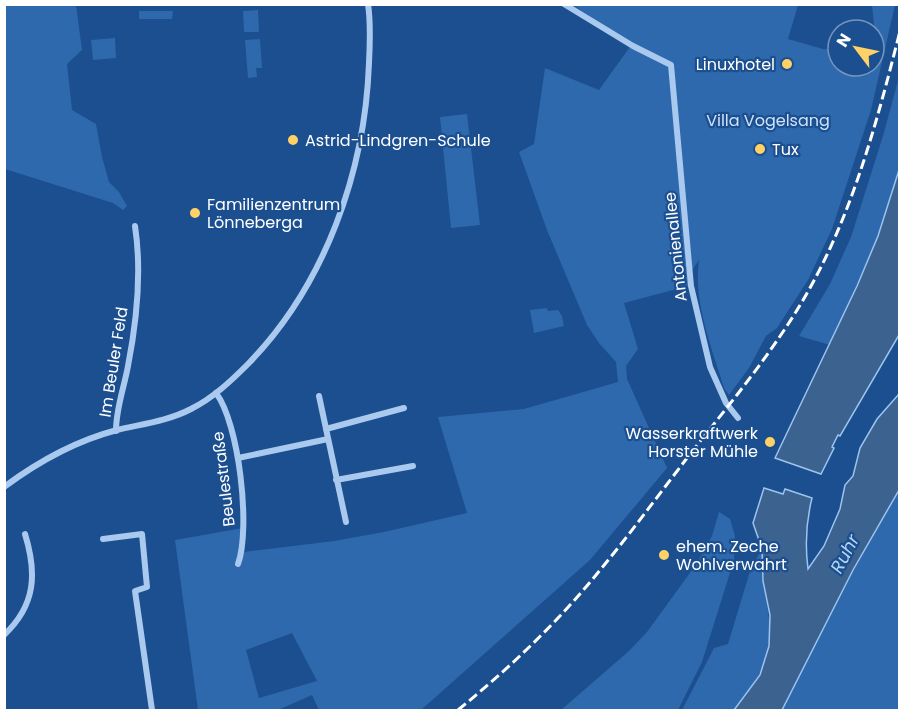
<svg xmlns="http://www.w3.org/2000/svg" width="904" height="715" font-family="Poppins,sans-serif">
<rect width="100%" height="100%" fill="#1b4f8f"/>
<g fill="#2e69ad" fill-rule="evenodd">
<polygon points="5,4 76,5 82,50 67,64 72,110 96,124 102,157 109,182 119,192 127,206 123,210 113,203 5,169"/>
<path d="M573,5h225l-10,34 35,10 15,1v16h36v-12h3l-5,-49h23l-24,105 -39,119 -24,51 -31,48 -11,8 -17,32 -20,27 -5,-7c-12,-40 -31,-85 -25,-128l-9,13 -2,13 -64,17 14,46 -12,17 1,13 40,89 -77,92 -169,150h-102l-7,-15 -34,15h-80l-23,-170 68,-12v24l91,-11 50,-9 83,-19 -29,-96 86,-8 94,-27 -2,-20 -17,-19 -12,-18 -40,-95 -28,-78 15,-8 11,-76 54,22 33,-46zM292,633l25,48 -58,17 -13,-48z"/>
<polygon points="258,10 259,32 244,32 243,11"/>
<polygon points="139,11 173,11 172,19 139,19"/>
<polygon points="115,38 116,58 93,60 91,40"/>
<polygon points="260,39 262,68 256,68 257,77 248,78 245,40"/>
<polygon points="899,77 899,170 878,236 830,345 799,336 830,284 851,237 883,136"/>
<polygon points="467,114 480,225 451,228 440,117"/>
<polygon points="547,308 548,311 558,310 562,316 564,326 534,333 530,310"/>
<polygon points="899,490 899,710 782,710 853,570"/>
<polygon points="719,512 730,519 735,536 734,560 702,662 678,710 561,710 629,651 647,632 695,566 712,536"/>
<path d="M762,549c0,11 -1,22 1,33 5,32 14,60 -3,91 -7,13 -18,24 -26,37h-52l32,-62 14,-4 23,-76z"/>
</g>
<g fill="#3c6290" stroke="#9cc4f0" stroke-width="1.5">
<polygon points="899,170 899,335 840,436 838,435 832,447 834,448 821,474 775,458 857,286 878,236"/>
<path d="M899,394v96l-46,80 -71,140h-48l26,-35 9,-29 1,-31 -7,-34 -1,-32 -9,-26 11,-35 19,6 2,-5 27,9c-6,24 -7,48 -4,71l16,-23 16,-37 5,-24 8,-9 7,-28 17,-29z"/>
</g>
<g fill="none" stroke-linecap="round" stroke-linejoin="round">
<g stroke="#a9c9ee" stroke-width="6">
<polyline points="564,4 633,46 671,65 691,286 710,367 726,403 738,418"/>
<path d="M216,393c23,30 35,135 22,171"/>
<polyline points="319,396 346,522"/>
<polyline points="326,429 404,408"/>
<path d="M116,431c0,-23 8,-43 12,-65 9,-46 14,-94 7,-140"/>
<polyline points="238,458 328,439"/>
<polyline points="336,480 413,466"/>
<path d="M4,487c35,-26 71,-46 113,-57 25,-6 51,-9 74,-21 22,-11 40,-28 57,-45 77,-79 117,-192 121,-301 1,-19 2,-39 -1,-59"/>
<polyline points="103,539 142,534 147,587 135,591 152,710"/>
<path d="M4,635c32,-30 33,-62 21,-101"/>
</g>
<path stroke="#fff" stroke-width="3" stroke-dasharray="10 4.5" stroke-linecap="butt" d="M458,710c43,-35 84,-73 121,-115 41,-47 77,-97 115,-146 47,-59 96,-118 129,-186 36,-73 57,-153 77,-232"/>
</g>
<g fill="#ffd166" stroke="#1b4f8f" stroke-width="2">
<circle cx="787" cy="64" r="6"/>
<circle cx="293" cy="140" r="6"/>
<circle cx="760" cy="149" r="6"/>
<circle cx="195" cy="213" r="6"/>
<circle cx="770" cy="442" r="6"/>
<circle cx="664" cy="555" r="6"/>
</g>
<g text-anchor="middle" stroke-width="4.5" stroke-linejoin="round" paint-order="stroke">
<g font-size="16" fill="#fff" stroke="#1b4f8f" text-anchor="start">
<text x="775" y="70" text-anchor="end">Linuxhotel</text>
<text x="305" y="146">Astrid-Lindgren-Schule</text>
<text x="772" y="155">Tux</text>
<text x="207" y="210">Familienzentrum<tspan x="207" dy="18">Lönneberga</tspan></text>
<text x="758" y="439" text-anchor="end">Wasserkraftwerk<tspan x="758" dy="18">Horster Mühle</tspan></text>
<text x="676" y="552">ehem. Zeche<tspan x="676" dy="18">Wohlverwahrt</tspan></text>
</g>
<g font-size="16" fill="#cfe3fa" stroke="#1b4f8f">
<text x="768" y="126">Villa Vogelsang</text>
</g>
<g font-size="16" fill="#fff" stroke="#1b4f8f">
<text transform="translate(675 247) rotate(-96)" y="6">Antonienallee</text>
<text transform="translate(113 362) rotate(-81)" y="6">Im Beuler Feld</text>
<text transform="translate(223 479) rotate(-97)" y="6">Beulestraße</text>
</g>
<g font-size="18" font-style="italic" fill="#b5d3f5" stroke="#1b4f8f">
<text transform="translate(845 554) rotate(-62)" y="6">Ruhr</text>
</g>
</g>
<rect width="904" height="715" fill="none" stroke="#ffffff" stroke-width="12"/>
<g transform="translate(856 48) rotate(302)"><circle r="28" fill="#1b4f8f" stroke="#7695bc" stroke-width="1.5"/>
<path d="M0-4.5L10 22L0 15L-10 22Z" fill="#ffd166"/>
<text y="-9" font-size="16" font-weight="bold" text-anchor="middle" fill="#ffffff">N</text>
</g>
</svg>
